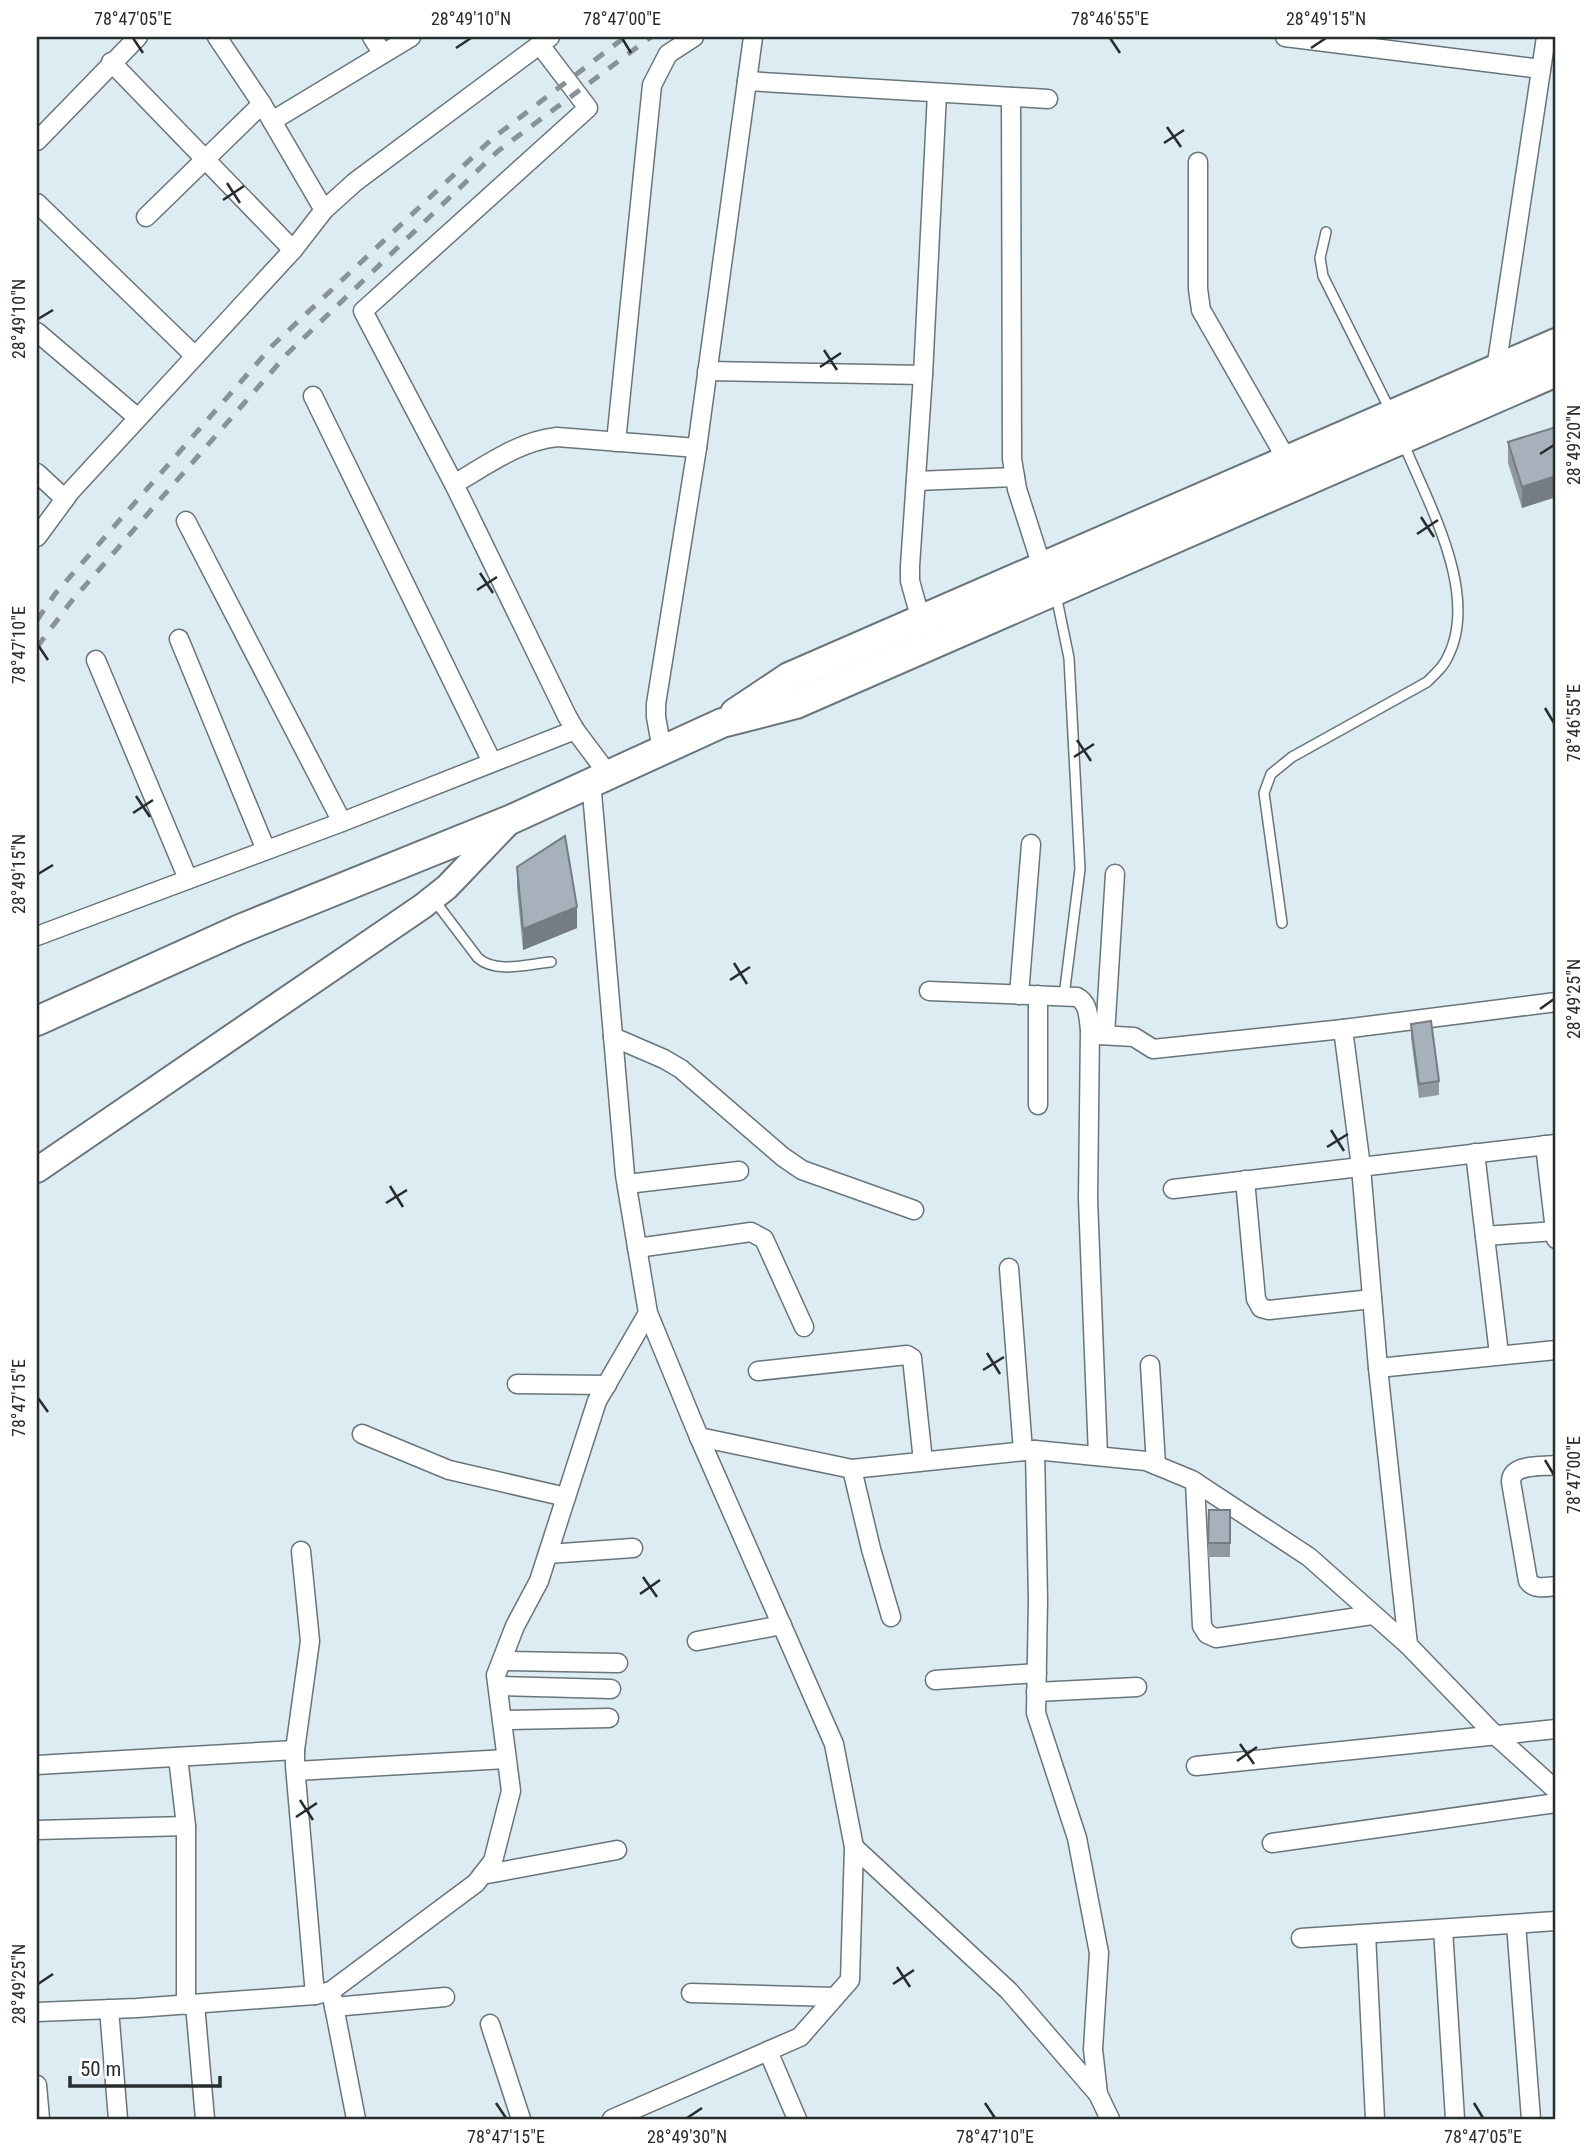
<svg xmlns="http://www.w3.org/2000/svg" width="1593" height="2156" font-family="'Roboto Condensed',sans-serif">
<rect width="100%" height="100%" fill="#ddebf2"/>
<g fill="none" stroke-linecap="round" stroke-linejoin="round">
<g stroke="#68757b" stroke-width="12">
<g id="service">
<polyline points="1326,232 1320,258 1323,276 1390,410"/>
<polyline points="1056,595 1069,658 1080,869 1064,996"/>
<path d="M434,900l44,58c18,16 50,6 73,4"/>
<path d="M1282,923l-18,-130 7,-19 21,-17 135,-75c6,-6 14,-13 18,-20 38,-64 -17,-158 -42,-220"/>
</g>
</g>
<g stroke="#68757b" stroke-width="21">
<g id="minor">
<polyline points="217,37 262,104 324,210"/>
<polyline points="372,37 383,54"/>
<polyline points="1285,37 1541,69"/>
<polyline points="540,45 588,108 363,311 454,484 567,716 575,730 608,774"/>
<polyline points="111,62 293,250"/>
<polyline points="747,81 1048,99"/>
<polyline points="1011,97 1012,459 1017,489 1042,567"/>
<polyline points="272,121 411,37"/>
<polyline points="37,141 138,37"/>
<polyline points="1198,162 1198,289 1201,310 1287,460"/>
<polyline points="37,203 195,356"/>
<polyline points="146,217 262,104"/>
<polyline points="37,332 138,418"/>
<polyline points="1496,369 1546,37"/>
<polyline points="707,371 923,375"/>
<polyline points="313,396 492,762"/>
<polyline points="616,442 652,85 668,54 694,37"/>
<polyline points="37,473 65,499"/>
<polyline points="916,481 1015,477"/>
<path d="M454,484c33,-19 65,-43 103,-47l140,11"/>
<polyline points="186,521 342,822"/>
<polyline points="37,537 70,492 293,250 324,210 355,182 550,37"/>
<polyline points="921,620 910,581 910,566 923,375 937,93"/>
<polyline points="179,639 266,850"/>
<polyline points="96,660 188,879"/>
<polyline points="662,750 656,717 656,704 697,448 753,37"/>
<polyline points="591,781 625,1175 648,1313 699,1437 834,1744 854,1847 850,1980 800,2037 612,2119"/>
<polyline points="37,936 342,822 575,730"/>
<path d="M929,991l148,6c12,6 11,20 13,32l9,6 35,2 19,12 190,-20 213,-27"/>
<polyline points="1019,995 1031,844"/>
<polyline points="1090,1029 1088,1199 1098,1456"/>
<polyline points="1343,1029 1361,1167 1378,1368 1408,1645"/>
<polyline points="1105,1035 1115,874"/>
<polyline points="613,1037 664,1059 681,1069 783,1157 802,1170 914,1210"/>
<polyline points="1038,1105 1038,995"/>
<polyline points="1545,1145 1556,1239"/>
<polyline points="1475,1153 1499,1354"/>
<polyline points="1245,1180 1256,1299 1261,1308 1269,1310 1372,1299"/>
<polyline points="627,1184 739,1171"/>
<polyline points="1173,1189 1556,1144"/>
<polyline points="1485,1236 1555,1231"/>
<polyline points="637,1248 751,1232 764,1239 804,1327"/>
<polyline points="1009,1268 1023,1451"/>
<polyline points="1150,1365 1156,1465"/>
<polyline points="1378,1368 1556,1350"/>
<polyline points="758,1371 907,1355 912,1358 923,1461"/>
<polyline points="517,1384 607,1385"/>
<polyline points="362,1434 449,1470 566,1497"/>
<polyline points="699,1437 852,1469 1035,1450 1146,1461 1192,1480 1309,1557 1408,1645 1494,1734 1556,1790"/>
<polyline points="1035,1450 1038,1600 1036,1713 1077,1838 1099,1953 1093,2049 1098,2094 1110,2119"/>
<path d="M1556,1465c-14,2 -45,-2 -45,17l17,99c6,9 18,6 28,5"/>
<polyline points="852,1469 871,1549 891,1617"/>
<polyline points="1195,1482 1202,1626 1207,1634 1216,1638 1372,1615"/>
<polyline points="301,1551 310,1641 295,1750 295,1766 315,1995"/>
<polyline points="548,1554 633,1548"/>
<polyline points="697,1641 782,1625"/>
<polyline points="502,1661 618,1663"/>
<polyline points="935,1680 1037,1673"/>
<polyline points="498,1686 611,1689"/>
<polyline points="1036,1692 1137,1687"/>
<polyline points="502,1720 609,1718"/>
<polyline points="178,1757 186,1826 186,2005"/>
<polyline points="37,1765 295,1750"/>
<polyline points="1196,1766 1556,1729"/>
<polyline points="296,1771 506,1759"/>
<polyline points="37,1830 186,1826"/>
<polyline points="1272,1843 1556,1803"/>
<polyline points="854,1847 1009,1991 1098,2094"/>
<polyline points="482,1875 617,1850"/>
<polyline points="1516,1924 1531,2119"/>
<polyline points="1443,1929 1455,2119"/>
<polyline points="1366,1934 1375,2119"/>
<polyline points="1301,1938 1556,1921"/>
<polyline points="331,1991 356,2119"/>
<polyline points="691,1993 835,1997"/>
<polyline points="195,2004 205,2119"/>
<polyline points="334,2007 445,1997"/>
<polyline points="109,2009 118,2119"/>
<polyline points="37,2012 137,2008 315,1995 331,1991 476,1883 493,1861 511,1791 496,1675 515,1626 539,1581 597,1401 648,1313"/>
<polyline points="490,2024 521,2119"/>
<polyline points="768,2051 797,2119"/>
<polyline points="37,2085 40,2119"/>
</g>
</g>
<g stroke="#68757b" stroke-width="28">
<polyline id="secondary" points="37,1170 423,906 447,887 511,820"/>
</g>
<g stroke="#68757b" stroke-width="32">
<g id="primary">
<polyline points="735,713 789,677 1556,343"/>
<polyline points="37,1021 240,929 512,819 722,723 796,704 1556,372"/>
</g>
</g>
<use href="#service" stroke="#fff" stroke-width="9"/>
<use href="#minor" stroke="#fff" stroke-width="18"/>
<use href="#secondary" stroke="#fff" stroke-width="24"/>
<use href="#primary" stroke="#fff" stroke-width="28"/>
<g stroke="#899297" stroke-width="5" stroke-dasharray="12 12" stroke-linecap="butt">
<polyline points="37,620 55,594 273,345 493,138 625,37"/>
<polyline points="37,647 70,603 287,354 498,151 651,37"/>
</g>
</g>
<g fill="#9098a1">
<polygon points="1556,427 1556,497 1522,508 1508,463 1508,442"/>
<polygon points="517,867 577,928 523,950 517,888"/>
<polygon points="1411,1024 1439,1081 1439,1095 1419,1098 1411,1038"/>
<polygon points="1230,1510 1230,1557 1208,1557 1208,1543"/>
</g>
<g fill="#757c83">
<polygon points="1556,476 1556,497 1522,508 1522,487"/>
<polygon points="577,907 577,928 523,950 523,929"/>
</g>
<g fill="#a7b1bb" stroke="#757c83" stroke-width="2">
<polygon points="1556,427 1556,476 1522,487 1508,442"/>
<polygon points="565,836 577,907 523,929 517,867"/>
<polygon points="1431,1021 1439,1081 1419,1084 1411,1024"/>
<polygon points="1209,1510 1230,1510 1230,1543 1208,1543"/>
</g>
<path fill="none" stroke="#272c2e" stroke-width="2.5" d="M133,38l10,15M622,38l9,15M1110,38l10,15M456,48l15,-10M1311,48l15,-10M1167,127l14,20M1164,143l20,-13M227,183l13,20M223,200l21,-14M38,319l15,-9M824,350l13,20M820,367l21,-14M1540,454l14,-9M1421,517l13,20M1417,534l21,-14M480,573l13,20M477,590l20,-13M38,645l10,15M1545,708l9,15M1077,740l14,21M1074,757l20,-13M136,796l14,21M133,813l20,-13M38,874l15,-9M734,963l13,21M730,980l20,-13M1540,1009l14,-10M1331,1130l13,21M1327,1147l21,-13M390,1186l13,21M386,1203l21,-13M987,1353l13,21M983,1370l21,-13M38,1398l10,14M1545,1460l9,15M643,1577l14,20M640,1594l20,-14M1240,1744l14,20M1237,1761l20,-14M300,1800l13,20M296,1817l21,-14M897,1967l13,20M38,1984l15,-10M893,1984l21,-14M496,2103l10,15M985,2103l10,15M1474,2103l9,15M687,2118l15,-10"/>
<rect width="1593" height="2156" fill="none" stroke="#ffffff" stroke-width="77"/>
<path d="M70 2076v10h150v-10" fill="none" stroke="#272c2e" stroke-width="3.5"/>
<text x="80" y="2076" font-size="21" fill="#272c2e" stroke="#ffffff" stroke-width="5" paint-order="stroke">50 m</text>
<rect x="38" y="38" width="1516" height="2080" fill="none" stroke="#272c2e" stroke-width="2.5"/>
<g font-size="18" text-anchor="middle" fill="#272c2e">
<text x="133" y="25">78°47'05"E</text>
<text x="471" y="25">28°49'10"N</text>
<text x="622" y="25">78°47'00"E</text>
<text x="1110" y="25">78°46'55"E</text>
<text x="1326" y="25">28°49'15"N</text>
<text transform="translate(19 319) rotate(-90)" y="6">28°49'10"N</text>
<text transform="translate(1574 445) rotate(-90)" y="6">28°49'20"N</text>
<text transform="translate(19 645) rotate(-90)" y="6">78°47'10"E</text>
<text transform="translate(1574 723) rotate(-90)" y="6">78°46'55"E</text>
<text transform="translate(19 874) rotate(-90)" y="6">28°49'15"N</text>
<text transform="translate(1574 999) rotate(-90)" y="6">28°49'25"N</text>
<text transform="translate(19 1398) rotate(-90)" y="6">78°47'15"E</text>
<text transform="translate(1574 1475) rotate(-90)" y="6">78°47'00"E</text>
<text transform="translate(19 1984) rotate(-90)" y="6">28°49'25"N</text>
<text x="506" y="2143">78°47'15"E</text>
<text x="687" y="2143">28°49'30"N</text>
<text x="995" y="2143">78°47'10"E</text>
<text x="1483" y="2143">78°47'05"E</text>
</g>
</svg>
